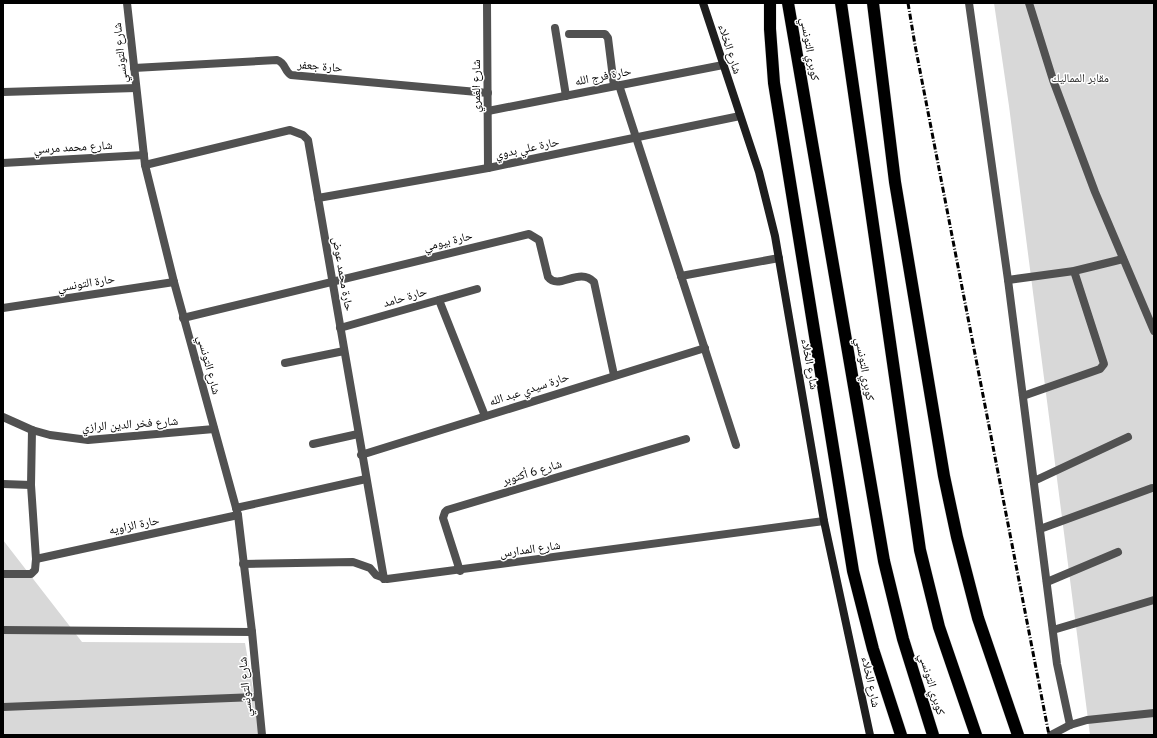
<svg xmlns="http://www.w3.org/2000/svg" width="1157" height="738" font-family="'IBM Plex Sans','Noto Naskh Arabic',sans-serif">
<rect width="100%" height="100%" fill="#fff"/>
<g fill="#d8d8d8">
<polygon points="994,3 1154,3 1154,735 1090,735 1009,106"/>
<polygon points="3,540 82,642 245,643 261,735 3,735"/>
</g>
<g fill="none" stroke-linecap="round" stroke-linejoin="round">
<g stroke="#dbdbdb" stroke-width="13">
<g id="highway">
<polyline points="770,3 770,29 774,83 853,571 873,649 901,735"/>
<polyline points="788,3 884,561 903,639 933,735"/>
<polyline points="841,3 920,550 939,627 976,735"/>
<polyline points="873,3 895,182 944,476 957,537 978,618 1018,735"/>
</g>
</g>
<g stroke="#515151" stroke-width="8">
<polyline points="3,484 31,485"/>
<polyline points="3,574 31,574 35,570 36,559"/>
<polyline points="3,630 252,632"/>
<polyline points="3,707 257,697"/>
</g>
<g stroke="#515151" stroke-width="8">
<polyline points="127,3 145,165 174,282 238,515 252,632 262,735"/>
<polyline points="487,3 488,168"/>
<polyline points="969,3 1008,280 1057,664 1070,725"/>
<polyline points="1029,3 1053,80 1095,192 1154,331"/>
<polyline points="555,28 566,96"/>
<polyline points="569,34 605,34 608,38 614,86"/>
<path d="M134,68l143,-8c9,3 7,11 14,15l197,18"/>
<polyline points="619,85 736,445"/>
<polyline points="3,92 136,88"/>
<polyline points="488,111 723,65"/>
<polyline points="3,163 144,155"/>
<polyline points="145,165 290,130 303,135 308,140 384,579"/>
<polyline points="318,198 488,168 740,116"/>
<polyline points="681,276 779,258"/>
<polyline points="1008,280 1074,271 1123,259"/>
<polyline points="439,300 485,416"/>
<polyline points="3,308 174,282"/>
<path d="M183,318l346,-84 10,6 9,37c11,14 31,-11 46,5l20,93"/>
<polyline points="340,328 477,289"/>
<polyline points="285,363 344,351"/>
<polyline points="1023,396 1100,369 1104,364 1074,271"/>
<polyline points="3,417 32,430 50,435 88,440 214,429"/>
<polyline points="32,430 31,485 36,559 238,515"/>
<polyline points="313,444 358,434"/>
<polyline points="361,455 705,348"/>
<polyline points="1034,481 1128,437"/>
<polyline points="236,508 366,479"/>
<polyline points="1040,529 1152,488"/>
<polyline points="243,564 353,562 370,568 376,575 387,579 824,521"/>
<polyline points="460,571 443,518 445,512 447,510 686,439"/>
<polyline points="1047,582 1118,552"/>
<polyline points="1053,630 1154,600"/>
<polyline points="1051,735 1070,725 1087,720 1154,713"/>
</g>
<polyline stroke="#1e1e1e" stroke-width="8" points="703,3 759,172 775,236 824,521 870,735"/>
<use href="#highway" stroke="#000" stroke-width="12"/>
<polyline stroke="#000" stroke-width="3" stroke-dasharray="6 2 1 2" stroke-linecap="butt" points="908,3 915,45 1049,735"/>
</g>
<g text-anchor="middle" stroke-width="3" stroke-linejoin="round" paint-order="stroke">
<g font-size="12" fill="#000" stroke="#fff">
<text transform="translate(730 49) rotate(72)" y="4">شارع الخلاء</text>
<text transform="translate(810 49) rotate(80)" y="4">كوبري التونسي</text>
<text transform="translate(120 53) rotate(-96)" y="4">شارع التونسي</text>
<text transform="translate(320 66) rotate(5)" y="4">حارة جعفر</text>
<text transform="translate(603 76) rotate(-11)" y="4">حارة فرج الله</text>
<text transform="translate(476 86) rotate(-90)" y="4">شارع الغمري</text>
<text transform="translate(73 147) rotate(-3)" y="4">شارع محمد مرسي</text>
<text transform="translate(527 148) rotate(-12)" y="4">حارة علي بدوي</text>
<text transform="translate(448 241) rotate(-14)" y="4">حارة بيومي</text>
<text transform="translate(343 274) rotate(80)" y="4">حارة محمد عوض</text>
<text transform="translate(86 283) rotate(-9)" y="4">حارة التونسي</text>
<text transform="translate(405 297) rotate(-16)" y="4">حارة حامد</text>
<text transform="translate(810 364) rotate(80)" y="4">شارع الخلاء</text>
<text transform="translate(209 365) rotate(75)" y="4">شارع التونسي</text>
<text transform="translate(865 369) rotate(80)" y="4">كوبري التونسي</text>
<text transform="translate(529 389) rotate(-18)" y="4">حارة سيدي عبد الله</text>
<text transform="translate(130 424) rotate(-4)" y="4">شارع فخر الدين الرازي</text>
<text transform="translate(532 472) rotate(-17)" y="4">شارع 6 أكتوبر</text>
<text transform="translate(134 525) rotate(-12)" y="4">حارة الزاويه</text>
<text transform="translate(530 549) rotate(-8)" y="4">شارع المدارس</text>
<text transform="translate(871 682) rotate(78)" y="4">شارع الخلاء</text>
<text transform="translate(932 684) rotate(73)" y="4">كوبري التونسي</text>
<text transform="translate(245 687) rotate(-95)" y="4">شارع التونسي</text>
</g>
<g font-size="12" fill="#2f2f2f" stroke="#fff">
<text x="1080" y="82">مقابر المماليك</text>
</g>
</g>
<rect width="1157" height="738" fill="none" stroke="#000000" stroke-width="8"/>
</svg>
